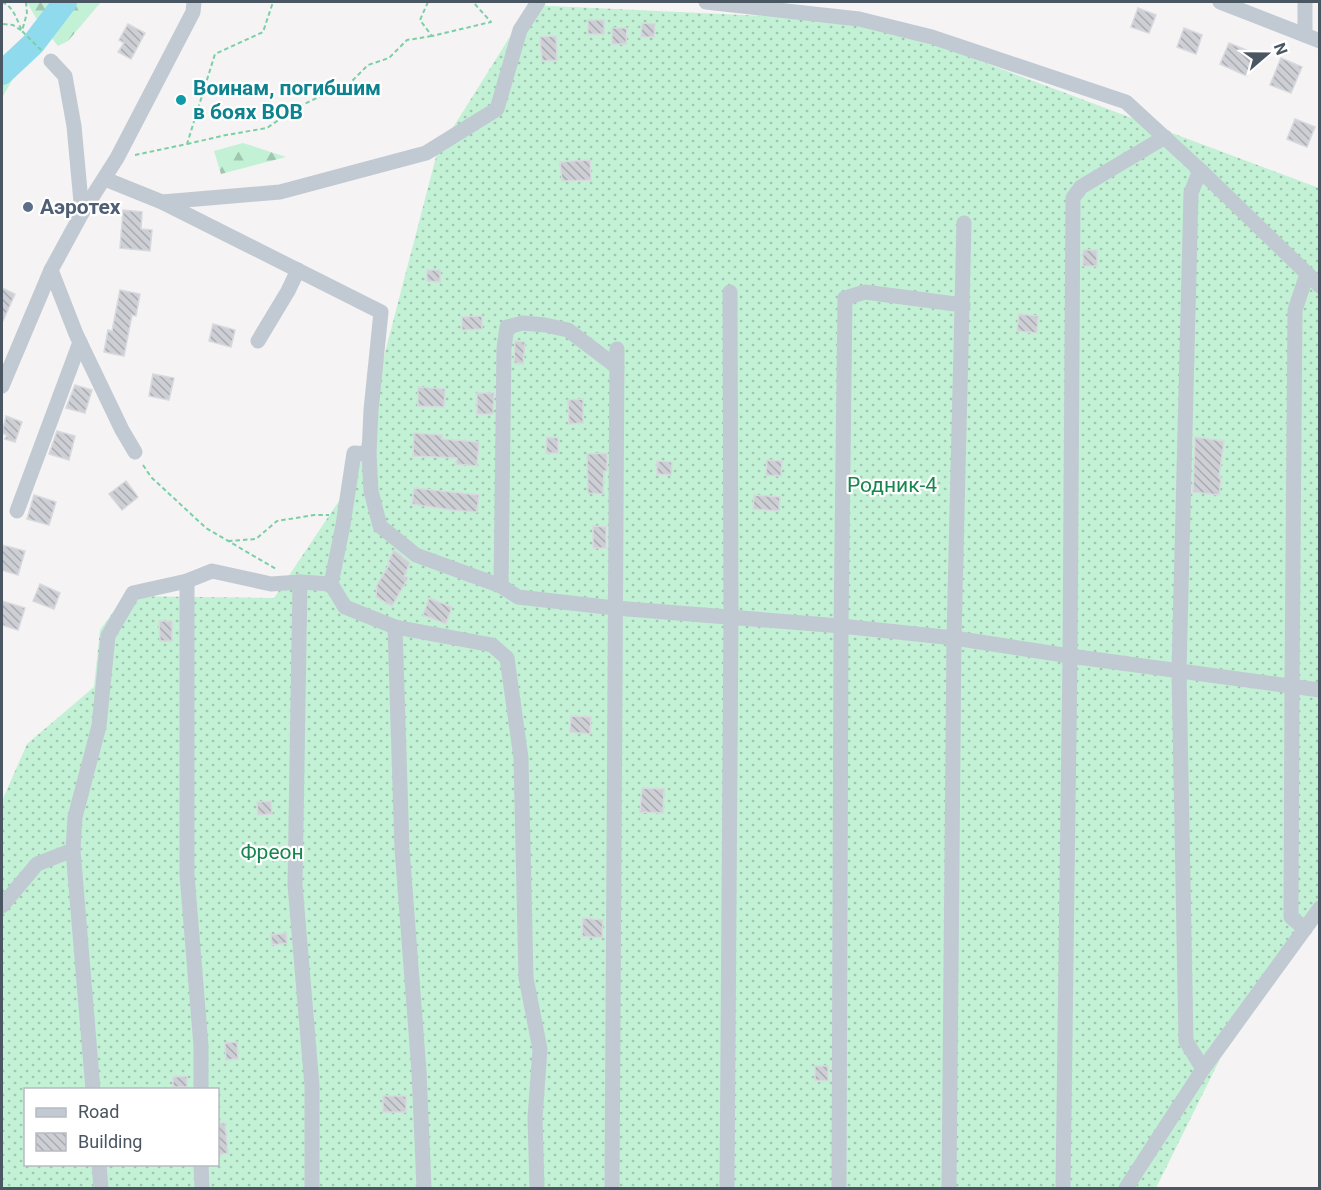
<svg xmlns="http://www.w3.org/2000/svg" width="1321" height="1190" font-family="Roboto,sans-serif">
<defs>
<pattern id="forest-firs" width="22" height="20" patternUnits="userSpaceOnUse" patternTransform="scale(1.5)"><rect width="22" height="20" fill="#c3f1d5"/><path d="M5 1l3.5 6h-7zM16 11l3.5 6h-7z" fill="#a0c6b0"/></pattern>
<pattern id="garden-dots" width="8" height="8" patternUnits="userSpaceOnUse" patternTransform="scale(1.5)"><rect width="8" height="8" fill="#c3f1d5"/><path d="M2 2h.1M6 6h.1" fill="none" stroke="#a0c6b0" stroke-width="1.8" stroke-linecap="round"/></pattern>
<pattern id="building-back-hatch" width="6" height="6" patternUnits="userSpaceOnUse" patternTransform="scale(1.5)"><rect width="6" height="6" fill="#cdcfd5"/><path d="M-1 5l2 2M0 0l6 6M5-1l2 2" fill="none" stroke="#a8abb0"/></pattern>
</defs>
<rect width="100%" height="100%" fill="#f5f3f3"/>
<g fill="url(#forest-firs)">
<polygon points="27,2 101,2 68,41 58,46 36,18"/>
<polygon points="11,65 14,77 2,98 2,67"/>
<polygon points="243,143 286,157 221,174 214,151"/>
</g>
<path fill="url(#garden-dots)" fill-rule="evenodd" d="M530,5l343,16 446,167v730l-99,141 -64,129h-1154v-387l25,-57 67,-57 6,-57 25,-34 149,2 77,-115 86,-330zM26,1090h192v74h-192z"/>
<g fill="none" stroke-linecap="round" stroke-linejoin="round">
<polyline stroke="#90daee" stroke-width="24" points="2,73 33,44 65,2"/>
</g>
<g fill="url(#building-back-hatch)" stroke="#d7d9de" stroke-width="1.5">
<polygon points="1138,8 1156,15 1149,33 1131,27"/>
<rect x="588" y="20" width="16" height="14"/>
<polygon points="642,23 655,24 654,37 641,37"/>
<polygon points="128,24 145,33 131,59 118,52 124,43 119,40"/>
<polygon points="612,28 627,28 626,44 612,44"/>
<polygon points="1184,28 1202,35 1196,54 1177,47"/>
<polygon points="556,36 557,60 542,61 540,37"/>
<polygon points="1229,43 1256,54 1247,76 1220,64"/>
<polygon points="1281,58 1302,67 1291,93 1270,85"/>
<polygon points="1295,119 1315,127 1307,147 1287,139"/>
<polygon points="590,160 591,180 562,181 560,162"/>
<polygon points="123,210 142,212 141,229 152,230 150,251 120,248"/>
<rect x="1083" y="250" width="14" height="16"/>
<polygon points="427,270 440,270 440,282 427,281"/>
<polygon points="2,288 15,294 2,323"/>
<polygon points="120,290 140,294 136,316 132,315 124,356 104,352 108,330 112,331"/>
<polygon points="1019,314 1038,316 1037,333 1017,331"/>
<polygon points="482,316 482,329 462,330 462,317"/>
<polygon points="213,324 235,330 231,347 209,341"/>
<polygon points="515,341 525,342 523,364 514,363"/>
<polygon points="153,374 174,378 169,400 149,396"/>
<polygon points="75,385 92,390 85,413 66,408"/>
<polygon points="418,387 445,389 444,407 418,406"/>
<polygon points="477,393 494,393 493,414 477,414"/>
<polygon points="583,399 583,423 569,424 568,400"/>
<polygon points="6,416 22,422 15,442 5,439 7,435 2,433"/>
<polygon points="57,431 75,436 69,460 49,454"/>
<polygon points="414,433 442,435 442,439 479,442 477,466 456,464 457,458 413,456"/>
<polygon points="547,437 558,438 558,453 546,453"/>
<polygon points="1195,437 1224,441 1219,477 1221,477 1219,495 1193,492"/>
<polygon points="607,453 607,471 604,471 603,494 588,493 587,454"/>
<polygon points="767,460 782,461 781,476 766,475"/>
<polygon points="657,461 672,462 671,475 657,474"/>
<polygon points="126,481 138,497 122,510 109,494"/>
<polygon points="414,488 479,495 477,512 452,510 412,504"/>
<polygon points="34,495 56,502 49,525 27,519"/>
<polygon points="754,495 780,497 779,511 753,509"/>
<polygon points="593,526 606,527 606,548 593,548"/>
<polygon points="2,545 25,551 18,575 2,570"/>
<polygon points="394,550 410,563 404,576 408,578 392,606 376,597 377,585 390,563 388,562"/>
<polygon points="40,584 60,593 54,609 33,601"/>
<polygon points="429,598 452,607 446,624 423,615"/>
<polygon points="2,601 25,608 18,630 2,625"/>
<polygon points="159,621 172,621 172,641 160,641"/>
<polygon points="571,716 591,717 590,734 570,732"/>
<polygon points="642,788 664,789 663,813 640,812"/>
<polygon points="271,801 272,814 258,815 257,802"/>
<polygon points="583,918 603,920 602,938 582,936"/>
<polygon points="286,933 287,943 272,945 271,935"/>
<polygon points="237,1042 238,1059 226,1060 225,1043"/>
<polygon points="815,1066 828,1066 828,1081 815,1080"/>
<polygon points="187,1076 187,1087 173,1087 173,1077"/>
<rect x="383" y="1096" width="23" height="16"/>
<polygon points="218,1123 225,1123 228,1153 218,1155"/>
</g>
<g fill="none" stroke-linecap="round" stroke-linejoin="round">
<g stroke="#7ad0a6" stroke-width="2" stroke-dasharray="4.5 3" stroke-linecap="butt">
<path d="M2,2c12,5 15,18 20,29l-9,-6 -11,-1"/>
<polyline points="26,2 27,13 22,31 41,50"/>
<polyline points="428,2 420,20 432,36 491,22 473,2"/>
<polyline points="187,144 226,135 267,128 296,108 333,90 349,84 368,65 389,58 407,40 432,36"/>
<polyline points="135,155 187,144 215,54 263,32 273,2"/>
<polyline points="143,465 151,477 206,528 276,569"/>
<polyline points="228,541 256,539 277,521 314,515 329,515"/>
</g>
<g stroke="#c1cad2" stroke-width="15">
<polyline points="706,2 859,19 932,37 1126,102 1200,170 1320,286"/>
<polyline points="1220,2 1320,41"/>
<polyline points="1305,35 1305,2"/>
<polyline points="51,61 65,76 74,126 82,213"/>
<polyline points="1200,170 1191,193 1179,671 1186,1041 1203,1069"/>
<polyline points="105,179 162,202 381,312 371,410 369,454 371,491 380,526 416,555 501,586 518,597 615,608 841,626 954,638 1070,656 1320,690"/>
<polyline points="162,202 280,192 426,153 497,109 520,30 538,2"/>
<polyline points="51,270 76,334 122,430 135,452"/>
<polyline points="258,341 288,291 298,270"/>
<polyline points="2,386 51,270 82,213 117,158 193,12 194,2"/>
<polyline points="369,454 354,453 343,525 331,584 345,607 395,627 492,645 507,658 521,758 526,978 540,1049 535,1118 537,1188"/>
<polyline points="17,511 80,342"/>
<polyline points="300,582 295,885 312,1086 312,1188"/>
<polyline points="501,586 504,348 507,327 523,323 545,325 568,330 617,367"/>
<polyline points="395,627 402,849 419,1071 424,1188"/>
<polyline points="2,906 37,864 73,850"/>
<polyline points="1305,929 1291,917 1292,686 1295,310 1307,274"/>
<polyline points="93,1090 73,850 75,817 99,726 108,636 133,593 187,581"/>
<polyline points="201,1090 201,1046 187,875 187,581 212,571 271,584 300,582 331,584"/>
<polyline points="99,1164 101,1188"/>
<polyline points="201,1164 202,1188"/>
<polyline points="612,1188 617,349"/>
<polyline points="727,1188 731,617 730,292"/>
<polyline points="839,1188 841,626 845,298 865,292 963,305"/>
<polyline points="949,1188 954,638 964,223"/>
<polyline points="1063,1188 1070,656 1073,198 1081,187 1165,137"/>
<polyline points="1126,1188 1203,1069 1320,908"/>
</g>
</g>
<circle fill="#0f9aa8" stroke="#fff" stroke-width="2" cx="181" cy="100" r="6"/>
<circle fill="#5c6f8a" stroke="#fff" stroke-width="2" cx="28" cy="207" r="6"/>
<g text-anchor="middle" stroke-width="4.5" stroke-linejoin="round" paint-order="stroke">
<g font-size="21" font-weight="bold" fill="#0d838f" stroke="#fff" text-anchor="start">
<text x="193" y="95">Воинам, погибшим<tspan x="193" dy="24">в боях ВОВ</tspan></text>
</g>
<g font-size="21" font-weight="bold" fill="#4e5e75" stroke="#fff" text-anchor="start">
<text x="40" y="214">Аэротех</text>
</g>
<g font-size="21" fill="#17864f" stroke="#fff">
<text x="892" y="492">Родник-4</text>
<text x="272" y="859">Фреон</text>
</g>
</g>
<rect width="1321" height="1190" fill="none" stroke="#4a5661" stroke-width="6"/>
<rect x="24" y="1088" width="195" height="78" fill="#ffffff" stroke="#b7bbc0" stroke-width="1.5"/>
<rect x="36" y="1108" width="30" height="9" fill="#c1cad2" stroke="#b7bbc0" stroke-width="1.5"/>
<text x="78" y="1118" font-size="18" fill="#4a5661">Road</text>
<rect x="36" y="1133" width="30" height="18" fill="url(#building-back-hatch)" stroke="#b7bbc0" stroke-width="1.5"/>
<text x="78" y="1148" font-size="18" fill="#4a5661">Building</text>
<g transform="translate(1267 54) rotate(70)" stroke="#ffffff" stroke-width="4.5" paint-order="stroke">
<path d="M0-4.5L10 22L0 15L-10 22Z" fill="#4a5661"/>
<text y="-9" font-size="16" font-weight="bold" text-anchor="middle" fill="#4a5661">N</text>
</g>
</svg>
